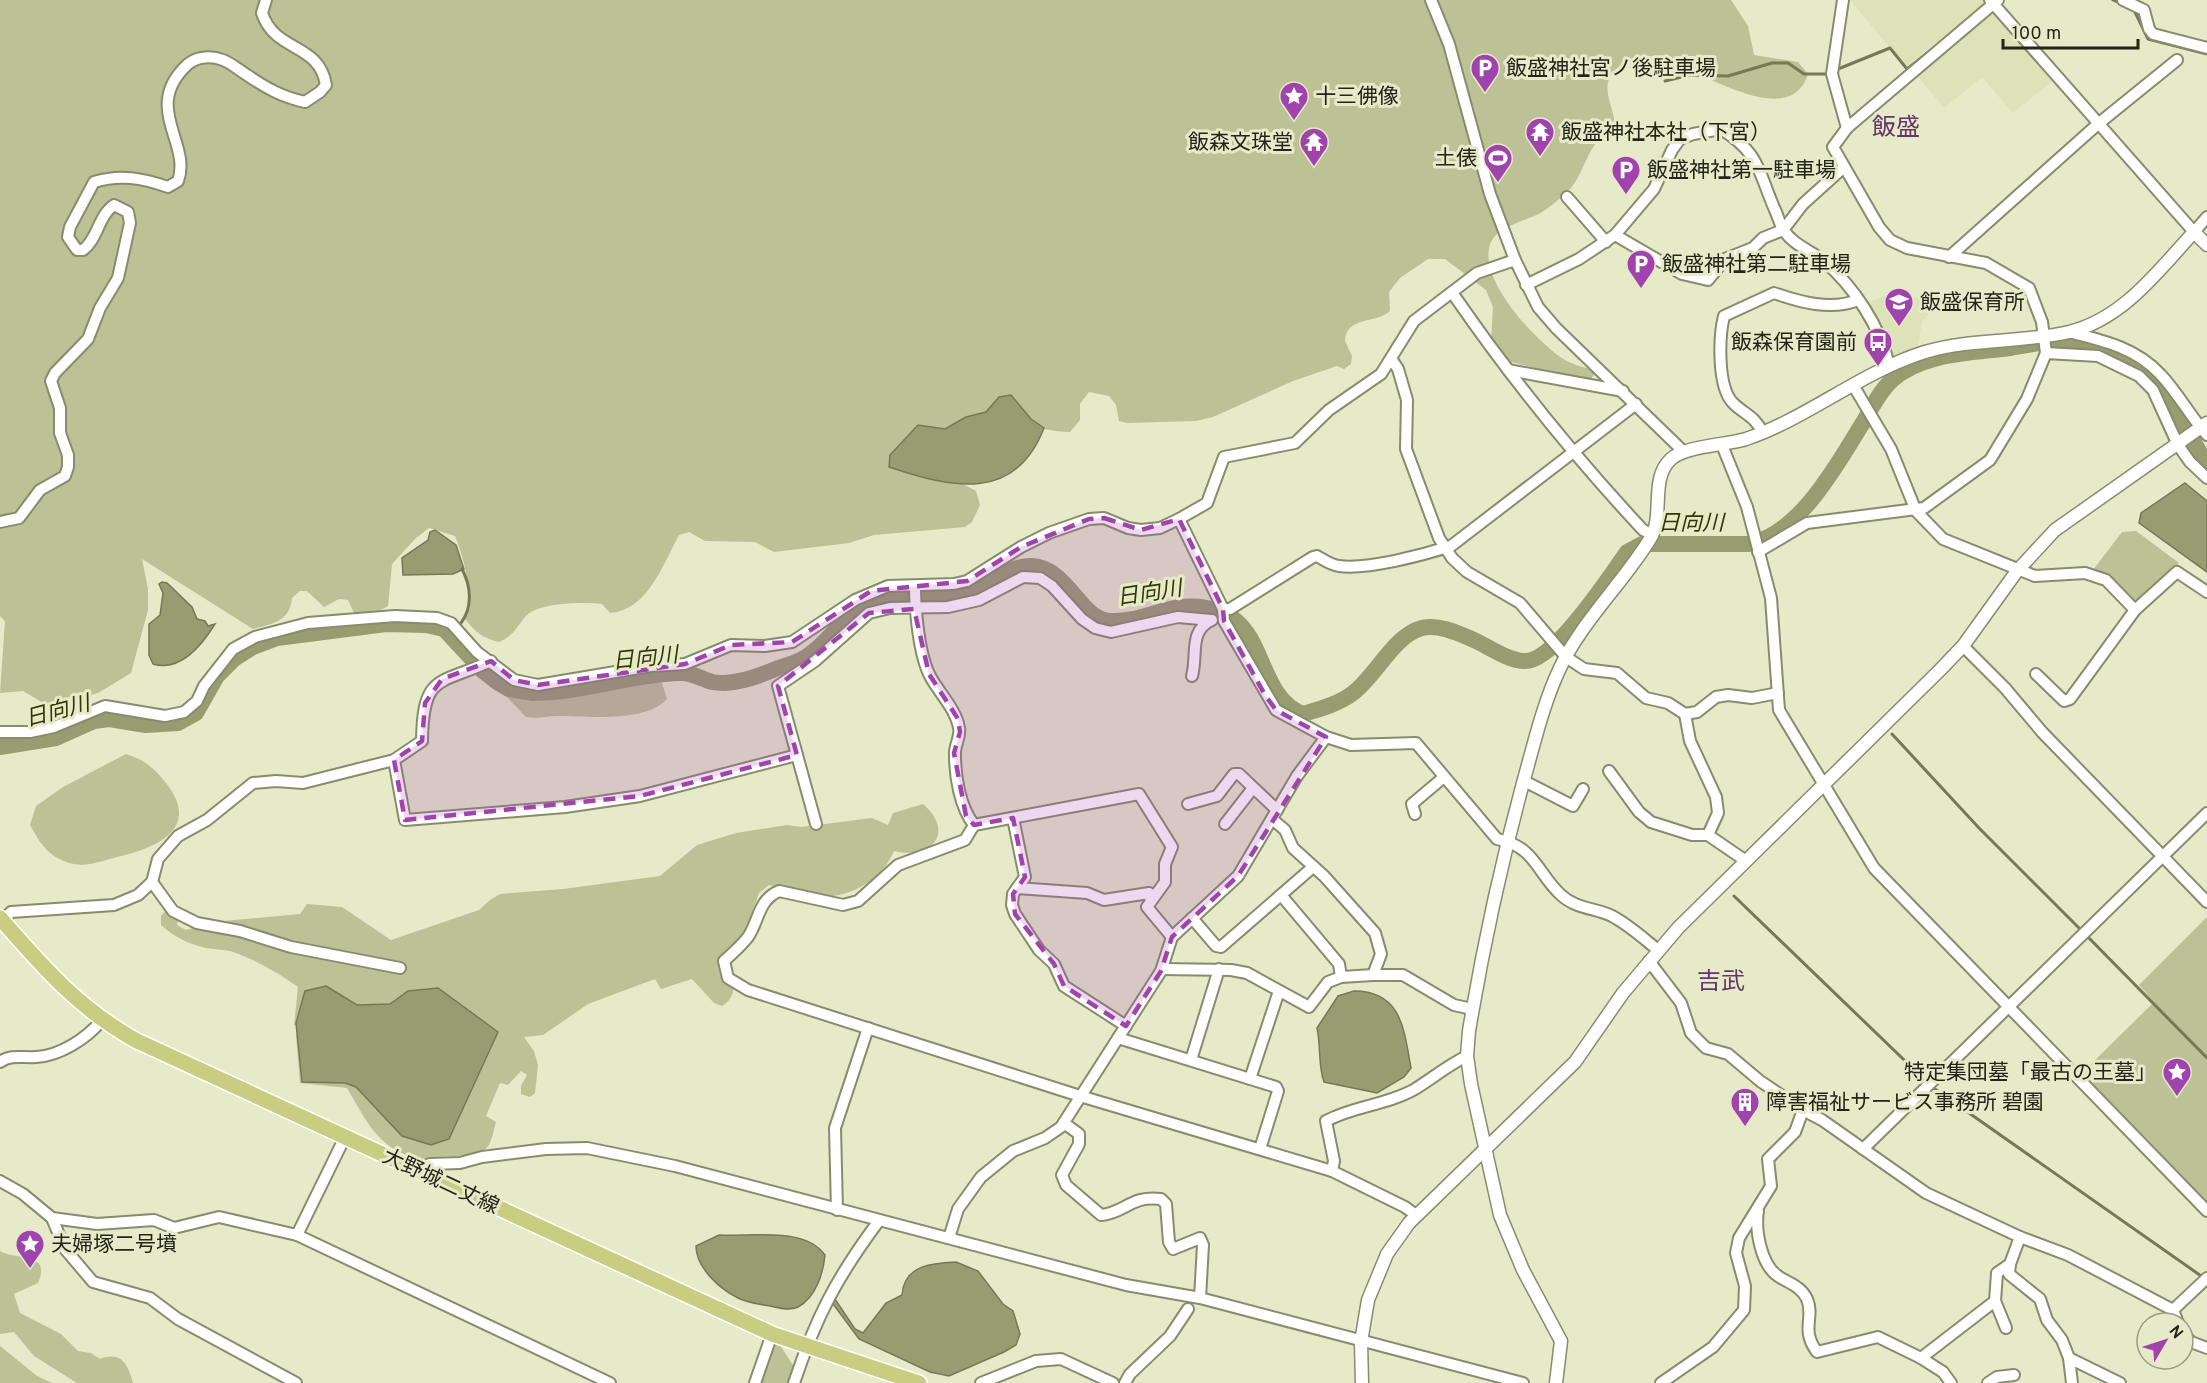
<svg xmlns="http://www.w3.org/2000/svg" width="2207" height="1383" font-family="Overpass,'Noto Sans JP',sans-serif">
<rect width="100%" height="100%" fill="#e6eac8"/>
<g fill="#dde2b8">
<polygon points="1850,0 1983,0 1985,2 1906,67"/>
<polygon points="1991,14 1996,15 2052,81 2013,113 1982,77 1944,108 1918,77"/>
<polygon points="1891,293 1940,301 1922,322 1917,350 1892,359 1868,303"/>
</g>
<g fill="#bcc196">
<path d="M0,0h1731l17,26 6,29 44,7 10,12c-18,58 -108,-3 -141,-15 -13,-5 -34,-3 -45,5 -6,5 -12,10 -14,18 -3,15 7,30 7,45l-7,9c-20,4 -23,37 -38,53 -9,8 -18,17 -28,23 -15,9 -43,13 -51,30 -16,35 45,99 71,116 10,7 23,10 35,12l-8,12 -82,-21 -16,-19 2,-35 -7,-17 -41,-31h-17l-28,19 -11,14 1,19c-14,13 -44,5 -45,30l7,15 -1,8 -7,5 -7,-3 -44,15 -80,36 -17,4 -69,2 -8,-2 -3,-16 -7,-9 -20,-4 -9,12v16l-10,12c-35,0 -89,-27 -117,-8l-27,49 18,10 15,-1 17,9 4,14 -8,17 -7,5 -91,8 -25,8 -75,9 -19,-10 -50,-1 -16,-9 -10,3c-16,29 -31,75 -69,78l-8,-9c-18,-2 -64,-2 -77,13 -9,11 -12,19 -26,25 -16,-4 -24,-10 -34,-23 8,-27 0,-58 -10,-83l-26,-8 -13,10 -24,26 -4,42 -17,9 -17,-2 -6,-13 -9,-1 -15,8 -17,-16h-7l-8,7c-2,23 -19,26 -39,31l-111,-70 6,30v21l-17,63 -33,20 -48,14 -27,-16 -23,2 5,-72 -5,-5z"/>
<polygon points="2136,531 2179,563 2139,602 2133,603 2093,570 2122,532"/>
<path d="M652,681l10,2 5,16c-22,24 -78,17 -109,17 -11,0 -20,3 -32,1l-23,-24 36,3z"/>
<path d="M126,754c19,6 28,14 40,29 36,46 -10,65 -49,74 -18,5 -35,12 -53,4 -17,-6 -26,-21 -34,-36l6,-19 27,-19z"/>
<path d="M923,804c34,30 6,56 -29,47 -10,24 -35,42 -61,45 -19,2 -45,-7 -64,-11l-10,8 -15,43 -19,15c5,20 18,43 -3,55l-8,-3 -22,-24 -31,10 -6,-10 -67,25 -45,31 -19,2 10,14 4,14 -3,28 -5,4 -9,-3v-8l6,-11 -6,-4 -13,14 -8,-2 -14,33 10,6c-2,7 -4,17 -7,23 -11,18 -58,6 -74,17 -41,-22 -45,-35 -68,-74l-47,-5 -4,-48 92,-29 -87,13 -7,7 4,-39c-19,-14 -42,-27 -65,-35 -8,-3 -18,-2 -27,-4 -17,-4 -32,-11 -45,-23v-9l6,-7 13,2 -3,14 9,5 27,-8 87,-8 7,-10 35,3 49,33 88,-30 11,-10 10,-6 63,-5 97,-13 37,-31 39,-12 51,-8 14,2 71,-9 16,7 5,-12z"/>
<polygon points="2207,917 2207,1203 2081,1074 2154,1002 2139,985"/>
<path d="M0,1251c16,10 52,0 38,32l-24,11 6,19 41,21 17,17 13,2 9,6c21,-8 28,5 33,24h-56l-43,-27 -20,-24 -14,2z"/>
<polygon points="773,1342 780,1345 794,1367 788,1383 759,1383"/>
<polygon points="0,1346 37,1376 52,1383 0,1383"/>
</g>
<g fill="#989d71" stroke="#757956" stroke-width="1.5">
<path d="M1011,395l20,24 13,9c-29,75 -92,60 -155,39l1,-12 28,-30 27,4 21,-12 20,-5 13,-15z"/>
<polygon points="2185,483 2207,501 2207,572 2139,523 2141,513"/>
<polygon points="435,530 456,545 464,569 453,574 403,575 402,558 428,540 430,532"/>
<path d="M162,582l5,1 25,24 5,12 8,2 3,5 7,-2c-13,21 -35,48 -62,40l-4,-9v-31l11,-9 3,-22 -4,-9z"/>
<polygon points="326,986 357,1005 390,1004 408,991 438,988 498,1032 449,1139 431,1145 402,1136 356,1087 345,1083 302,1082 296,1023 305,991"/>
<path d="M1354,991c48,0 50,39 57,77l-7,9 -27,16 -53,-11c-6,-16 -3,-36 -7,-54l21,-32z"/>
<path d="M719,1235c33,2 85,-9 106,20 -2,19 -9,42 -27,52 -8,4 -20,1 -28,-1 -10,-2 -23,-3 -32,-8 -18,-9 -42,-30 -42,-52z"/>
<path d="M956,1262l22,9 25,33 10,7 7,23 -4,11 -12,7 -55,24 -19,-4 -71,-33 -26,-35 2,-5 20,30 8,4 23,-30 16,-8c2,-30 30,-32 54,-33z"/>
</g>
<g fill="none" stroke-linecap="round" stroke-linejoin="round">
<g stroke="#757956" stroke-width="3">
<polyline points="2113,0 2122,4"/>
<polyline points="2134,10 2148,39 2207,54"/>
<polyline points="1838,69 1890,48 1907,69 1930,51"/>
<polyline points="1665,81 1690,75 1728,76 1772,63 1788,63 1804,74 1826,74"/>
<path d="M461,623c12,-16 10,-37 1,-54"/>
<polyline points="1892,734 1979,828 2082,931"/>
<polyline points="1734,896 1927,1082"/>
<polyline points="2087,936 2207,1058"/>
<polyline points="1932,1087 2204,1278"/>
</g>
<path stroke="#989d71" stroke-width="16" d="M0,747l56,-9 38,-17 15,-2 37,6 32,-2 18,-10 21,-37 17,-17 19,-12 24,-9 109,-14 40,1 18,4 39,42 14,11 12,7 24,4c50,0 99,-19 149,-20 11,0 20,6 30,9 22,4 47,-6 66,-14 9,-3 18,-5 26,-10 23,-13 38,-41 62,-53 29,-15 66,-5 98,-13 24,-6 41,-26 67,-26 37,1 49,54 79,55 39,2 65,-26 111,-9 46,17 36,84 82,102 17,-5 36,-10 50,-21 23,-17 41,-58 69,-65 17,-4 36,5 52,12 15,7 33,20 50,21 30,2 86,-85 103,-109l15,-8h107c52,-11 88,-80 115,-123 8,-14 16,-30 28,-41 30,-27 80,-27 118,-32 17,-3 36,-7 54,-7 36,-1 79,18 99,47 16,24 27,52 44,75"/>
<g stroke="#888c6c" stroke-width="14">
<g id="minor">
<polyline points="1431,0 1449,44 1490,194 1515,260"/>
<polyline points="1843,0 1832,74 1847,128"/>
<polyline points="1990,0 2194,232 2207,217"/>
<polyline points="1998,0 1847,128 1833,147 1879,227 1890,240 1907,248 1986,263 2029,288 2042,322 2046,353"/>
<polyline points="2123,0 2144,10 2149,29 2153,34 2207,48"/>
<polyline points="1567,197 1606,242"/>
<polyline points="1615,235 1682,274 1708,280 1725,259 1753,248 1763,238 1783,230 1803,204 1844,167"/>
<polyline points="1949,257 2098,124 2177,60"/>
<path d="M1526,285l53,-26 36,-24 39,-46 18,-39 8,-11 13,-5 28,-5c39,24 37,42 54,81 3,6 5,15 9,21 11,15 26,19 40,30 30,26 56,65 65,104"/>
<path d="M1453,294c58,84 121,162 190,236l10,5"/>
<path d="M2069,332c33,8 68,16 92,43 17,18 29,41 46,60"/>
<polyline points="1392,360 1398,369 1407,400 1406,449 1439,538 1452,558 1467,572 1520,603 1566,657 1584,669 1617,673 1646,698 1668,703 1685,714 1697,712 1716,697 1728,695 1752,698 1778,693"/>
<polyline points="1508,370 1623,391"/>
<polyline points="1853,385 1891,449 1916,511 1943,539 2035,576 2085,573 2106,580 2135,610"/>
<path d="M1762,432c-6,-15 -18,-18 -29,-29 -16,-16 -14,-67 -9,-87l50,-23c26,9 57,18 84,7"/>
<polyline points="1722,445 1747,507 1771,598 1779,710 1874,868 2207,1211"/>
<path d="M0,522l19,-4 21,-28 25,-14 3,-9v-12l-8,-22v-25l-9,-27 4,-8 33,-34 12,-31 18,-30 12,-55 -2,-11 -14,-7c-16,11 -16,34 -31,45h-6l-9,-13 2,-10 24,-45c26,-8 48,-4 74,5l10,-6c14,-38 -37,-74 10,-117 10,-8 24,-8 35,-4 8,3 16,10 24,15 19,13 35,22 58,27l15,-10 6,-7c-7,-43 -51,-32 -64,-72l4,-13"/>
<polyline points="1758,552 1807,523 1924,508 1990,460 2027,399 2046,353 2098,356 2139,376 2153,390 2178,445 2190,462 2207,478"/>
<path d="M915,586c0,24 4,69 15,90 9,17 26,33 29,52 2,9 -5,18 -4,27 0,22 5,52 19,70l165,-31 33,53 -7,17v18l-18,25 25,30"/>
<path d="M1223,609h7l83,-52 4,-1c7,4 14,9 22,10 28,4 84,-11 112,-20l185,-142"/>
<polyline points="1963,646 2005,688 2042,732 2207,902"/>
<polyline points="2036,674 2064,701 2070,699 2135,610 2177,572 2207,592"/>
<path d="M1192,676c6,-21 -4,-45 20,-56"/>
<polyline points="1685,714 1690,741 1716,797 1718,813 1708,835"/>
<polyline points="0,732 30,732 54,727 105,706 165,716 184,712 197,701 204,686 233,649 255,637 308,623 395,616 437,618 451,623 477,652 514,680 538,685 651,666 685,664 731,645 765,646 792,642 855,600 888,586 954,584 967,581 1021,547 1049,533 1089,519 1104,518 1128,528 1141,530 1160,528 1179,519"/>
<polyline points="394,760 405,820 565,807 640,796 797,755"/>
<polyline points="1609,771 1639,812 1651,822 1692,835 1708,835 1746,861"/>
<polyline points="1524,781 1573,806 1583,789"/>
<polyline points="1188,804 1217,796 1234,774 1239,774 1277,810"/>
<polyline points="1415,814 1412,804 1444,777"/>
<polyline points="1013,818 1025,877 1013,894 1012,905 1015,914 1039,950 1054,964 1064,986 1126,1026"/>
<polyline points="1272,819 1285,830 1293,848 1324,876 1375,933 1381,954 1373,975 1403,975 1454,1005 1472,1009"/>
<polyline points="816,824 778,686 815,661 869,613 890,608 948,607 979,600 1023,577 1040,578 1052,586 1082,619 1095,628 1111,632 1178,617 1211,620"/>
<polyline points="1225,824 1253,788"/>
<path d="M974,825l-9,15 -67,25 -40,36 -15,4 -64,-14c-21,9 -20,30 -31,46 -7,9 -16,17 -24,24l4,17 20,12 332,106 252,75 2,-10 -8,-40c28,-15 61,-16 89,-32 18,-11 33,-24 52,-33"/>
<polyline points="152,882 173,911 197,923 240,931 291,947 400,968"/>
<polyline points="1017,888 1087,893 1104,900 1149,893 1151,901"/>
<polyline points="1281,895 1339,964 1341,977 1373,975"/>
<polyline points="1192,918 1216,946 1221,947 1313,867"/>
<path d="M2,921l9,-9 103,-7 24,-10 14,-13 6,-23 20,-23 29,-16 46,-37 23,-2 27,2 91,-23 28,-19c1,-68 17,-56 69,-80"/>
<path d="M1658,950c-15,-12 -29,-25 -46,-34 -16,-8 -36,-7 -51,-21 -25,-23 -25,-48 -64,-56l-81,-96 -65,2 -25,-8 -50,-27 -52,-89 -1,-12 -44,-90 28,-16 17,-46 71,-14 34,-33 52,-36 33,-53 63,-48 38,-13 23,47 18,21 128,124"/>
<polyline points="1649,961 1681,1003 1691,1033 1706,1048 1728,1054 1760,1081 1803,1110"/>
<polyline points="1162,969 1231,970 1247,973 1309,1007 1328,982 1341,977"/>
<polyline points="1118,1038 1276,1087 1278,1091 1260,1149"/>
<polyline points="1191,1060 1219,969"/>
<path d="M0,1062c11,-8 23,-4 36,-5 24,-1 51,-19 65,-36"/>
<polyline points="1250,1079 1279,991"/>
<path d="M1064,1123l15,11v10l-17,31 4,10 35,30c24,-2 30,-20 60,-16l5,5 3,38 4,7 27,-11 3,7 -3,53 323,85"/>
<polyline points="1863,1149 2207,813"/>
<polyline points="414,1170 430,1164 460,1163 482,1157 546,1149 587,1148 675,1166 1126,1285 1200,1298"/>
<polyline points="1332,1171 1405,1207 1416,1215"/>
<polyline points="0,1181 23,1194 52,1218 65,1249 93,1282 150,1298 178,1319 296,1383"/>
<polyline points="837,1210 835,1128 868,1028"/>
<path d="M1758,1211c-3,19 3,54 20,65 10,7 23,10 29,23 8,19 -7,30 10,53l61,-15 43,21"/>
<polyline points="52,1218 97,1224 154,1220 174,1228 219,1217 297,1235 610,1383"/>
<polyline points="297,1235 345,1137"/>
<polyline points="2020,1237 2068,1255 2173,1310 2178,1323"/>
<polyline points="949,1238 958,1209 981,1177 1013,1151 1045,1138 1061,1127 1161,971 1172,937 1238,876 1297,776 1326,737"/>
<polyline points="2010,1264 2009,1274 2040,1299 2047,1320 2062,1340 2069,1358"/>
<polyline points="1995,1301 2006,1328"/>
<polyline points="2173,1310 2207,1278"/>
<polyline points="2183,1333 2191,1342 2207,1348"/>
<polyline points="755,1383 772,1334"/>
<path d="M794,1383c22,-66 43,-106 84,-161"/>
<polyline points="981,1383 1036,1361 1061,1359 1113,1383"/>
<polyline points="1125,1383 1130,1374 1170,1336 1188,1309"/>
<polyline points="1661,1383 1713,1347 1744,1310 1745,1286 1736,1253 1739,1238 1771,1186 1768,1159 1795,1132 1803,1110 1822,1120 1926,1193 2020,1237 2010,1264 1997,1273 1995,1301 1921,1358 1943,1372 1951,1383"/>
<polyline points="1988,1383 1997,1377 2014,1375"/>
<polyline points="2072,1383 2069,1358 2120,1383"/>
</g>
</g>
<g stroke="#888c6c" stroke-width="15">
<g id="tertiary">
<polyline points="1362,1383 1361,1342 1368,1300 1387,1254 1409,1223 1575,1062 1623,993 1678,928 1940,670 1963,646 2017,571 2055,530 2207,423"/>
<path d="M1556,1383l5,-42 -38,-71 -23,-55 -29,-131 -4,-28 2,-25c14,-84 32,-167 54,-248 11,-39 20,-79 37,-115 22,-47 63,-85 90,-129 15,-23 -1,-60 21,-80 14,-13 55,-14 75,-20 62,-21 115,-67 179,-87 47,-14 97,-9 144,-20 54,-13 89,-61 125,-100l13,13"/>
</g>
</g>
<g stroke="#fff" stroke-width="18">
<path id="primary" d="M0,918c43,49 77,89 135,122l637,294 147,49"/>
</g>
<use href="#minor" stroke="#fff" stroke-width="10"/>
<use href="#tertiary" stroke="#fff" stroke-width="12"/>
<use href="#primary" stroke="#c8cd82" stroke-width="15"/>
</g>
<path fill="#a143ad" fill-opacity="0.2" stroke="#a143ad" stroke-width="4.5" stroke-dasharray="12 8" stroke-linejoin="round" d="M1104,518l37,12 38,-11 44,90 1,12 41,74 11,15 50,27 -88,139 -66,61 -11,34 -35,55 -62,-40 -10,-22 -39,-50 -2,-20 12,-17 -12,-59 -39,7 -8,-9 -12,-63 6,-21 -2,-13 -29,-45 -15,-65 -45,4 -91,73 19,69 -157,41 -235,24 -11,-60 28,-19 3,-38 17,-24 49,-18 23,19 24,5 147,-21 46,-19 61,-3 79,-51 96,-10 54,-34 68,-28z"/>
<defs>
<g id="parking-pin" transform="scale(1.5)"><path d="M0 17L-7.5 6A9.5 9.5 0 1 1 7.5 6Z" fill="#a143ad" stroke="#e6eac8"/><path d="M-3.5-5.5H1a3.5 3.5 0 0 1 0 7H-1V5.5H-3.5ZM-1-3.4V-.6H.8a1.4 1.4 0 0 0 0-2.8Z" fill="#fff"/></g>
<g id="sight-pin" transform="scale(1.5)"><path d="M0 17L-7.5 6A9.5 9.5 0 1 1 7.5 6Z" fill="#a143ad" stroke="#e6eac8"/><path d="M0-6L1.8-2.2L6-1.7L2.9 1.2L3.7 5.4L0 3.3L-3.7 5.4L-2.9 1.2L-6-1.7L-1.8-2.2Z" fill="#fff"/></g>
<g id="temple-pin" transform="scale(1.5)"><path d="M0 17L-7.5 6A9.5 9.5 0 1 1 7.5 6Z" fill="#a143ad" stroke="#e6eac8"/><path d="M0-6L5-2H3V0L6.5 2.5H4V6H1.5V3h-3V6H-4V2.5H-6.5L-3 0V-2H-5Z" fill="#fff"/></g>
<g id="stadium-pin" transform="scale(1.5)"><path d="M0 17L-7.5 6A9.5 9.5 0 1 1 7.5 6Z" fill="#a143ad" stroke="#e6eac8"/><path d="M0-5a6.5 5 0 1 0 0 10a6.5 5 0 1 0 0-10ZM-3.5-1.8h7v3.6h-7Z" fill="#fff"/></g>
<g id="school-pin" transform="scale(1.5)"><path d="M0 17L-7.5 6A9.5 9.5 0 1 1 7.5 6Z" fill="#a143ad" stroke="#e6eac8"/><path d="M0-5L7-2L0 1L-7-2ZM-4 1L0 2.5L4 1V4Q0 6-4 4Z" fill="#fff"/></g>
<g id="bus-pin" transform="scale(1.5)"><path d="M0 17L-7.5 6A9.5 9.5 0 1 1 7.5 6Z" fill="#a143ad" stroke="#e6eac8"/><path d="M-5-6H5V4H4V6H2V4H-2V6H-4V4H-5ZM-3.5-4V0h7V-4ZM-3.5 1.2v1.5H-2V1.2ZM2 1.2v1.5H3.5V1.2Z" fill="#fff"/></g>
<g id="building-pin" transform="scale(1.5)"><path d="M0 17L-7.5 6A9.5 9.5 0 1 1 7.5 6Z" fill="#a143ad" stroke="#e6eac8"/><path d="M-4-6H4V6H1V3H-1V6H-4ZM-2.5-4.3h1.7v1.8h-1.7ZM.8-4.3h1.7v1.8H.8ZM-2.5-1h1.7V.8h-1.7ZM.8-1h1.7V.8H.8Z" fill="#fff"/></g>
</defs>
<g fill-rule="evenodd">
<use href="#parking-pin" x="1485" y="68"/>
<use href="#sight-pin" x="1294" y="96"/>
<use href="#temple-pin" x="1540" y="132"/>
<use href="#temple-pin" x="1314" y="142"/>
<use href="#stadium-pin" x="1498" y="158"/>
<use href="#parking-pin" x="1626" y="170"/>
<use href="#parking-pin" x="1641" y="264"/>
<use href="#school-pin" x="1899" y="302"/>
<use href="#bus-pin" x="1878" y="342"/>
<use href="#sight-pin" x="2177" y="1072"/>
<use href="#building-pin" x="1745" y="1102"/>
<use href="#sight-pin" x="30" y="1244"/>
</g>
<g text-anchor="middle" stroke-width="6" stroke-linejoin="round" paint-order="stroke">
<g font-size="21" fill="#232518" stroke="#e6eac8" text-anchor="start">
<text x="1506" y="75">飯盛神社宮ノ後駐車場</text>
<text x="1315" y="103">十三佛像</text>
<text x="1561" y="139">飯盛神社本社（下宮）</text>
<text x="1293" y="149" text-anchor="end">飯森文珠堂</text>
<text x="1477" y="165" text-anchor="end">土俵</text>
<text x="1647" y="177">飯盛神社第一駐車場</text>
<text x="1662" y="271">飯盛神社第二駐車場</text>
<text x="1920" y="309">飯盛保育所</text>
<text x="1857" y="349" text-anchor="end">飯森保育園前</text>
<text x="2156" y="1079" text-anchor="end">特定集団墓「最古の王墓」</text>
<text x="1766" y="1109">障害福祉サービス事務所 碧園</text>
<text x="51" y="1251">夫婦塚二号墳</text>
</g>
<g font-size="21" fill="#232518" stroke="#e6eac8">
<text transform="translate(441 1181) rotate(25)" y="7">大野城二丈線</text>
</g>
<g font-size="22" font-style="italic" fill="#343600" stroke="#e6eac8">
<text x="1691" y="530">日向川</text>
<text transform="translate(1149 592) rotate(-9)" y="8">日向川</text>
<text transform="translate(645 657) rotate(-6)" y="8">日向川</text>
<text transform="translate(57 710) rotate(-15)" y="8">日向川</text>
</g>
<g font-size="24" fill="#633569" stroke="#e6eac8">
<text x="1896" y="135">飯盛</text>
<text x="1721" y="989">吉武</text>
</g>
</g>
<g transform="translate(2165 1341) rotate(51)"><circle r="28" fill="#e6eac8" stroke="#989b82" stroke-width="1.5"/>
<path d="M0-4.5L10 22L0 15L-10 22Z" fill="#a143ad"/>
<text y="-9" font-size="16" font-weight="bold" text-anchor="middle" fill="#232518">N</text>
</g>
<path d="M2003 39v9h135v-9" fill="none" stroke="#232518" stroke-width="3"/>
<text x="2012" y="39" font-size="18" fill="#232518" stroke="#e6eac8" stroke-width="4.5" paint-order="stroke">100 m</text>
</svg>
